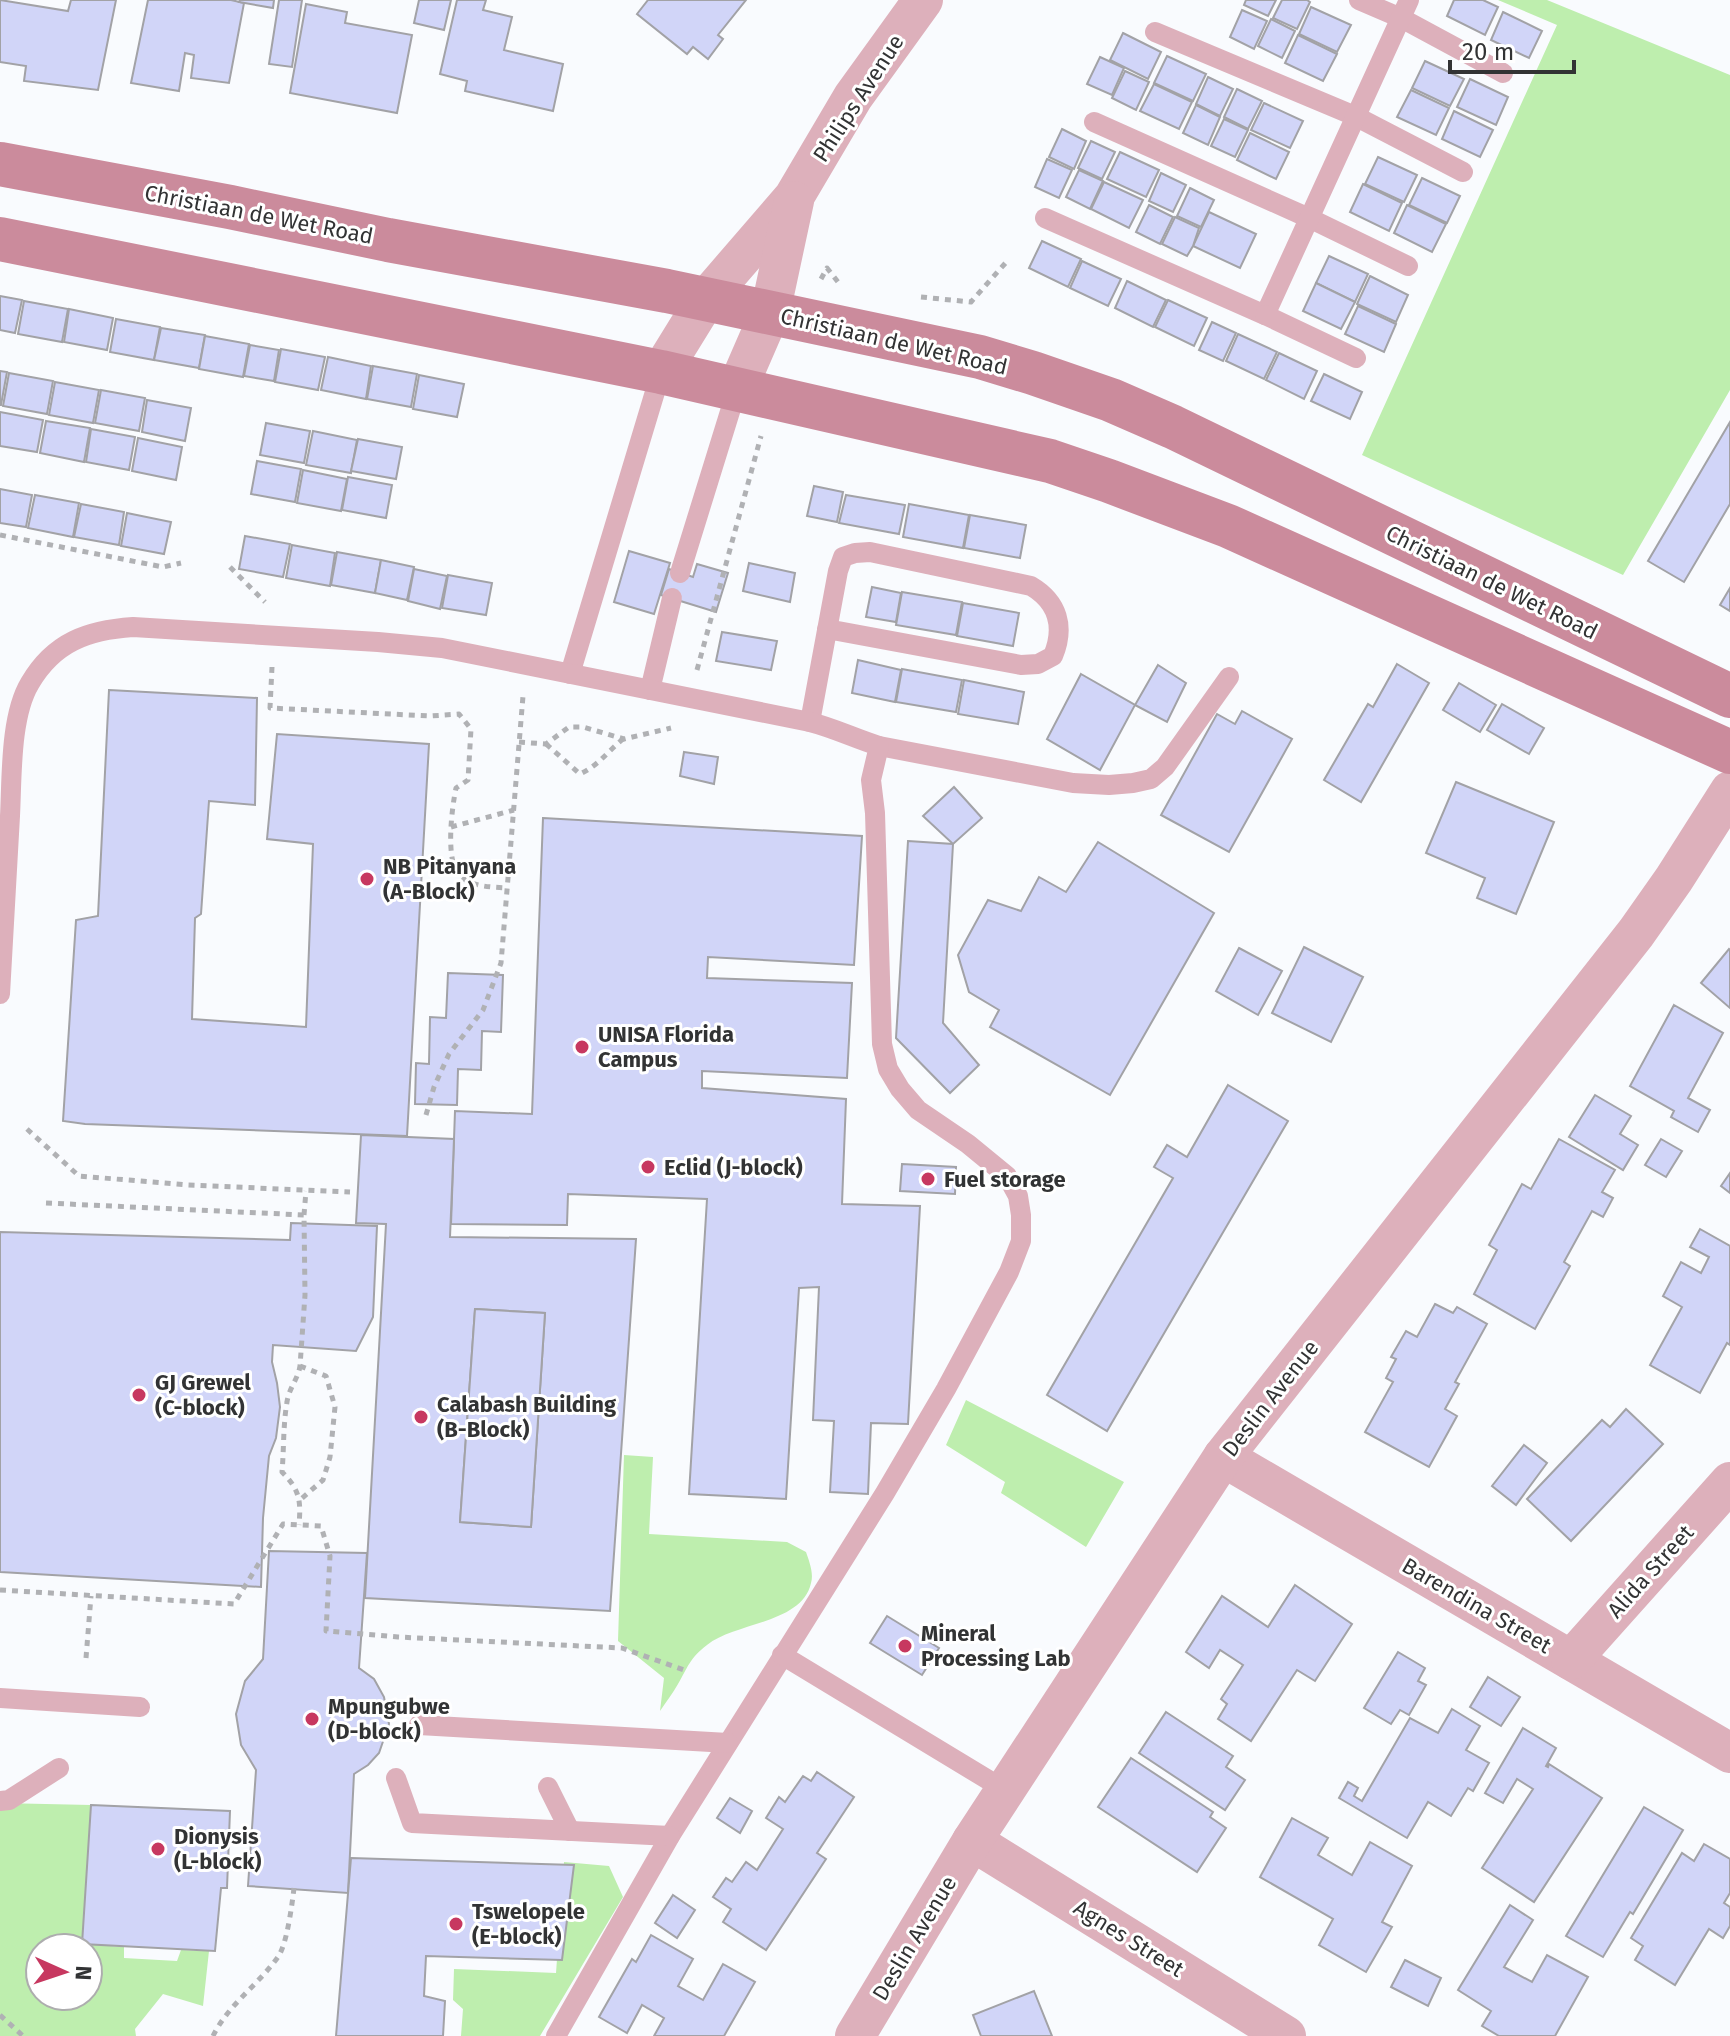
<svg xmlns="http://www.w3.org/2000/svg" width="1730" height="2036" font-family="'Fira Sans',sans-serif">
<rect width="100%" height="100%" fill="#f9fbfe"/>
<g fill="#beeeae" fill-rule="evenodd">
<polygon points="1498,0 1547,0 1730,75 1730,390 1623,575 1362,455 1557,25"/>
<polygon points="966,1400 1124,1482 1086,1547 1001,1493 1005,1482 946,1445"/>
<path d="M624,1455l29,2 -4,77 138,8 19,10c3,9 8,21 5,31 -9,41 -76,39 -104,62 -18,14 -19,22 -29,39 -5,9 -12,18 -18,27l4,-33 -46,-37z"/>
<path d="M0,1803l91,2 -8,139 41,3v11l53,3 4,-11 28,1 -6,55 -40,-12 -28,35 1,7h-136zM40,1948h48v48h-48z"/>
<polygon points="564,1862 609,1866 623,1897 540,2036 461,2036 463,2009 453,2000 454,1969 556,1973"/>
</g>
<g fill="#d1d5f8" stroke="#a2a2a6" stroke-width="2" fill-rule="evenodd">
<polygon points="0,0 68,11 71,0 116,0 98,90 24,81 26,66 0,62"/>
<polygon points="148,0 231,0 244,3 229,83 191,78 194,55 185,53 179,91 131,83"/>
<polygon points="240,0 274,0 273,8 239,2"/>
<polygon points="279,0 302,0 292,67 269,64"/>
<polygon points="419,0 451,0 444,30 414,23"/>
<polygon points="457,0 486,0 483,10 512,17 504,50 563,64 553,111 465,91 467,81 440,74"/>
<polygon points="648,0 746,0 718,35 723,39 708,59 693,47 687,54 637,14"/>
<polygon points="1246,0 1276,0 1268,16 1244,5"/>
<polygon points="1282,0 1307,0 1310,2 1297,29 1273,18"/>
<polygon points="1454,0 1483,0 1498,7 1485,35 1447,16"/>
<polygon points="306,4 347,12 345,23 412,35 397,113 290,93"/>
<polygon points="1311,7 1351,25 1337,52 1299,34"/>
<polygon points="1242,10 1267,21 1254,49 1230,37"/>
<polygon points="1503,12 1542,31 1529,58 1491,40"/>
<polygon points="1271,19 1295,31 1282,58 1258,46"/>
<polygon points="1123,33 1161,52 1148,79 1110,60"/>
<polygon points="1298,35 1337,54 1323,81 1285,63"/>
<polygon points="1167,56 1206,74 1193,101 1154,83"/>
<polygon points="1100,57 1124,68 1112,95 1087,84"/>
<polygon points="1425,61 1464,79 1450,106 1412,88"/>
<polygon points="1125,71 1149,82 1136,110 1112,98"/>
<polygon points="1208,77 1233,89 1220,116 1196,104"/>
<polygon points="1470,79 1508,97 1496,125 1457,107"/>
<polygon points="1154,84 1192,102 1179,129 1140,111"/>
<polygon points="1237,89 1262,101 1248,129 1224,117"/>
<polygon points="1411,90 1449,108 1436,135 1397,117"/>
<polygon points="1264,103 1303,121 1290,148 1251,130"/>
<polygon points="1196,105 1220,117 1208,145 1183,133"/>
<polygon points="1454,111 1493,130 1480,157 1442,139"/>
<polygon points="1224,119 1248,130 1235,157 1211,146"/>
<polygon points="1062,129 1086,141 1074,169 1049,157"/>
<polygon points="1250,133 1289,152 1276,179 1237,160"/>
<polygon points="1091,141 1115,152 1102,179 1078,168"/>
<polygon points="1120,152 1159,170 1146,197 1107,179"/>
<polygon points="1378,157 1417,175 1404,202 1365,184"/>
<polygon points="1047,159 1072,170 1059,198 1035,187"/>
<polygon points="1079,170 1103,181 1090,209 1066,197"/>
<polygon points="1161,173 1186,185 1173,212 1149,201"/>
<polygon points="1422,178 1460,196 1447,223 1409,205"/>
<polygon points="1104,182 1143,200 1129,228 1091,209"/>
<polygon points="1363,184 1402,203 1389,231 1350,212"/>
<polygon points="1190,188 1214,200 1201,227 1177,216"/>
<polygon points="1149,205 1173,217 1160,244 1136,232"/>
<polygon points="1407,205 1446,224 1432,252 1394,233"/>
<polygon points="1209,212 1256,234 1240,268 1193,246"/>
<polygon points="1175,217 1199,228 1193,246 1187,256 1162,244"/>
<polygon points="1042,241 1081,259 1068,287 1029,268"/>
<polygon points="1329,256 1368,274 1355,302 1316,283"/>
<polygon points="1082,261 1121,279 1108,306 1070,288"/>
<polygon points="1370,276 1408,295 1396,322 1357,304"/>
<polygon points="1127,281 1166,300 1153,327 1115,308"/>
<polygon points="1316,283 1355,302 1341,329 1303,311"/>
<polygon points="0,296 22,300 15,333 0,330"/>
<polygon points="1168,300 1207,318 1194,346 1155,327"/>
<polygon points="24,301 68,309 62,342 18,334"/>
<polygon points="1358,306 1396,324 1384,352 1345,334"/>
<polygon points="69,309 113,318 107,350 64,342"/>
<polygon points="116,319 160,327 154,360 110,352"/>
<polygon points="1212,322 1236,333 1223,361 1199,350"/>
<polygon points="161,328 205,335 199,368 154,360"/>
<polygon points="1238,334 1277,352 1264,379 1226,361"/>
<polygon points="205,336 249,344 243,377 199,369"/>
<polygon points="250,345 279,350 274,381 244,376"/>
<polygon points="281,349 325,357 318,390 275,382"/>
<polygon points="1279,353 1317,371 1304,399 1266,380"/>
<polygon points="328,357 371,366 366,399 321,390"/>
<polygon points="373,366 417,374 411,407 367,399"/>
<polygon points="0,371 7,372 1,405 0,405"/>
<polygon points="9,373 53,381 47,414 3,406"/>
<polygon points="1324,374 1362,392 1350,419 1311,401"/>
<polygon points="419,375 464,384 457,417 413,409"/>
<polygon points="55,382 99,390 93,423 49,415"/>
<polygon points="101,390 145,398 139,431 95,423"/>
<polygon points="147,400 191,408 185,441 142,432"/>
<polygon points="0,412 43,420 37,452 0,446"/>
<polygon points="46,421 90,428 84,462 40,453"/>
<polygon points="1730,422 1730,504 1684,582 1648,561"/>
<polygon points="266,423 310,431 304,463 260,455"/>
<polygon points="91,429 135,437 129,470 86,462"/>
<polygon points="313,431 357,440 351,473 306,465"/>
<polygon points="138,438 182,447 176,480 132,471"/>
<polygon points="358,439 402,447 396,479 351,471"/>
<polygon points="257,461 301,469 295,502 251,494"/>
<polygon points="303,470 347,479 341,511 297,503"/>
<polygon points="348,477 392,485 386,518 342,510"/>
<polygon points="814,486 843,492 837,522 807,516"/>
<polygon points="0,489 32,495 26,527 0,523"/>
<polygon points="35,495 79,503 73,537 28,528"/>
<polygon points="846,495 905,505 899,534 839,523"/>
<polygon points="81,504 124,512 119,545 74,537"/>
<polygon points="909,504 969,515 963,548 903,537"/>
<polygon points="127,513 171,522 164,554 121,546"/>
<polygon points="970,515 1026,525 1020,558 964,548"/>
<polygon points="245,536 290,544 283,577 239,569"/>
<polygon points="292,545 335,553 330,586 286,578"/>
<polygon points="629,551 670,563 654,614 614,602"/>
<polygon points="337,552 381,560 375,593 331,585"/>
<polygon points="381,560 414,567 407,600 375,593"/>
<polygon points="749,563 795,573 790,602 743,591"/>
<polygon points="697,564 728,573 716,612 661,595 669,569 693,577"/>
<polygon points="414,569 447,576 440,609 408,601"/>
<polygon points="448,575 492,583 486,615 442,608"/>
<polygon points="872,587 901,593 896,622 866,617"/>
<polygon points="1730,588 1730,611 1720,605"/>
<polygon points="902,592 962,602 956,635 896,625"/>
<polygon points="963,603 1019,613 1013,646 957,636"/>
<polygon points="722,632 777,641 771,670 716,661"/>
<polygon points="858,660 901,670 895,702 852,693"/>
<polygon points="1397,664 1429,683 1361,802 1324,780 1368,704 1373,707"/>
<polygon points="1158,665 1186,683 1167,722 1135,705"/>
<polygon points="902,669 962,680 956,712 896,702"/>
<polygon points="1081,674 1135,705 1100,770 1047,739"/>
<polygon points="964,680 1024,692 1018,724 958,714"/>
<polygon points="1459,683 1496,705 1480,732 1443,710"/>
<polygon points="109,690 257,698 255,805 209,801 201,914 195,918 192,1019 306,1027 313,844 267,839 277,734 429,744 407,1136 85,1124 63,1121 76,920 98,916"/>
<polygon points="1502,704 1544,728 1529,754 1487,730"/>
<polygon points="1242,711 1292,739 1229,852 1161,815 1217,714 1235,724"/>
<polygon points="684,752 718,757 714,784 680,776"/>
<polygon points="1456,782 1554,822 1516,914 1477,898 1485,878 1426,853"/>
<polygon points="954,787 982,818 953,844 923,816"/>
<polygon points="543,818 862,836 854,965 708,957 707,978 852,983 847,1078 702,1071 702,1088 846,1099 842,1204 920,1206 908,1424 871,1423 868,1494 830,1492 834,1421 813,1420 819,1287 799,1288 786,1499 689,1494 707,1199 568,1194 567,1225 451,1224 455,1111 532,1114"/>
<polygon points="908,841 953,844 943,1023 979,1065 950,1093 896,1038"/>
<polygon points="1098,842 1214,913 1110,1095 990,1027 999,1010 969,992 958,955 988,900 1021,911 1039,877 1066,892"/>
<polygon points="1304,947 1363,977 1331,1042 1272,1013"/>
<polygon points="1239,948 1282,971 1258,1015 1216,991"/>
<polygon points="1729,949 1730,950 1730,1008 1701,983"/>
<polygon points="448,973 503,975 501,1032 482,1031 481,1070 458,1069 457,1105 415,1104 416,1063 429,1064 430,1017 446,1018"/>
<polygon points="1674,1005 1723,1033 1688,1098 1710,1110 1698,1132 1671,1117 1674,1111 1630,1086"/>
<polygon points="1228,1085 1288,1121 1107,1431 1047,1395 1173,1178 1154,1167 1167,1145 1187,1157"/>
<polygon points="1595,1095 1631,1116 1620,1134 1638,1145 1623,1170 1569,1137"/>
<path d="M361,1135l93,4 -4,98 186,2 -26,372 -245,-13 21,-374 -30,-1zM475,1309l70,4 -14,214 -71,-5z"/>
<polygon points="1559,1139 1615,1170 1602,1192 1613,1198 1603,1217 1592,1211 1564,1262 1570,1266 1535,1329 1474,1294 1497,1250 1489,1245 1522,1184 1531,1189"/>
<polygon points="1661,1139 1682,1151 1666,1177 1645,1165"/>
<polygon points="902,1164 956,1167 955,1194 900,1191"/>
<polygon points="1730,1173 1730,1193 1721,1186"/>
<polygon points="291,1223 377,1226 373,1317 356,1351 273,1345 272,1362 277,1383 280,1407 276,1438 269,1456 263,1518 261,1587 0,1572 0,1232 290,1240"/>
<polygon points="1700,1229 1730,1246 1730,1345 1727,1343 1700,1393 1650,1365 1682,1307 1663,1296 1681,1262 1701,1273 1709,1257 1690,1247"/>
<polygon points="1435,1304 1453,1313 1457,1307 1487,1324 1455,1382 1459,1384 1445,1409 1457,1416 1429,1467 1365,1432 1393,1382 1386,1378 1396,1359 1391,1357 1406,1331 1417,1337"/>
<polygon points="475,1309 545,1313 531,1527 460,1522"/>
<polygon points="1626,1409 1663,1444 1571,1541 1527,1499 1602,1420 1610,1427"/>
<polygon points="1524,1445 1547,1463 1516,1505 1492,1486"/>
<polygon points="269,1551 367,1553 359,1668 374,1679 384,1697 389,1724 379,1753 368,1765 354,1774 348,1893 248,1886 256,1770 241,1745 236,1714 245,1681 263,1659"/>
<polygon points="1295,1585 1352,1624 1315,1681 1297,1670 1251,1741 1218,1719 1227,1704 1221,1699 1243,1665 1220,1650 1209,1668 1186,1652 1222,1596 1268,1627"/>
<polygon points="887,1616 939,1648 922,1675 870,1643"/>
<polygon points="1398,1652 1425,1668 1418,1681 1426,1685 1409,1715 1400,1710 1391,1724 1364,1708"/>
<polygon points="1488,1677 1520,1697 1501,1726 1470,1707"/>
<polygon points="1452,1709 1480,1726 1466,1750 1489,1763 1473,1791 1468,1788 1451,1816 1428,1802 1407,1838 1339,1798 1348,1782 1358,1788 1354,1796 1362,1801 1410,1718 1438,1733"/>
<polygon points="1166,1712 1233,1756 1226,1767 1245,1780 1225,1810 1139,1753"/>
<polygon points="1523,1728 1556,1748 1546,1766 1548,1767 1549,1764 1602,1798 1534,1902 1482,1868 1533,1789 1517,1779 1503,1803 1485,1793"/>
<polygon points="1131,1758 1213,1812 1210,1817 1226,1828 1197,1872 1098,1807"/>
<polygon points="817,1772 854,1797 817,1853 826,1859 766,1950 723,1922 731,1909 713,1897 726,1878 732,1882 746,1862 757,1870 783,1829 766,1818 779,1797 785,1802 803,1776 811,1781"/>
<polygon points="730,1798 752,1811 740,1833 717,1818"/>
<polygon points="91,1805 230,1811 227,1888 221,1888 215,1951 82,1944"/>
<polygon points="1644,1807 1683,1830 1633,1914 1630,1912 1603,1957 1566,1936"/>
<polygon points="1292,1818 1328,1838 1318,1855 1352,1875 1370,1842 1412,1866 1382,1922 1392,1927 1366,1972 1319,1945 1333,1919 1260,1877"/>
<polygon points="1704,1844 1730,1859 1730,1893 1724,1903 1730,1907 1730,1926 1723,1938 1709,1929 1675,1985 1635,1960 1643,1946 1631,1938 1682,1853 1694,1861"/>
<polygon points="351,1858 574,1865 562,1960 426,1956 424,1996 445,2001 443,2036 336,2036"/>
<polygon points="673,1895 695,1910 677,1938 655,1923"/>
<polygon points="1510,1905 1533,1920 1504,1967 1532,1982 1547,1955 1588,1977 1555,2036 1499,2036 1482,2026 1491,2011 1458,1990"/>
<polygon points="651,1935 693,1959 678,1986 703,2000 723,1964 755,1982 724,2036 654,2036 664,2018 642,2005 627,2033 599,2017 632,1959 636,1962"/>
<polygon points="1405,1960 1441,1978 1428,2006 1391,1987"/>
<polygon points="1034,1991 1052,2036 981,2036 973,2015"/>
</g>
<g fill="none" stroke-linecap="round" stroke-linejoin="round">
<g stroke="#b0b1b4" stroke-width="5" stroke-dasharray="6 6" stroke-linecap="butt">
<polyline points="821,279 827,268 838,282"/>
<polyline points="921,297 971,302 1009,259"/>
<polyline points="0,535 163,567 181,563"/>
<polyline points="230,567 265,602"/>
<path d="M272,667l-2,41 160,8 29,-2 12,15 -3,51 -12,8c-4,19 -11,72 3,87 12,12 32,12 48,13"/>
<polyline points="697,670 761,436"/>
<polyline points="519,742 546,744 569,727 583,727 624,739 671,728"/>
<path d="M546,744l34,30c19,-9 27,-22 43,-35"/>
<polyline points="451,827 514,810"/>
<polyline points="426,1115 434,1087 449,1054 483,1010 501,963 523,696"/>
<polyline points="27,1129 79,1176 188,1185 350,1192"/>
<path d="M46,1203l258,12 1,80 -5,71c-2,13 -11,22 -13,36 -4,23 -3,47 -5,70 18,18 19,29 17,53"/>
<polyline points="304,1215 306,1191"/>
<polyline points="300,1366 326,1376 335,1407 330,1457 323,1480 301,1499"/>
<polyline points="0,1590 234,1604 283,1524 321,1526 330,1556 326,1631 398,1637 622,1648 687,1671"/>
<polyline points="86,1658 91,1596"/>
<polyline points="0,2015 23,2036"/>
<path d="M213,2036c15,-31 45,-51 65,-79 9,-13 14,-52 16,-69"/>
</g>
<g stroke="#ddb0bb" stroke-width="20">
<polyline points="1359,0 1401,18 1503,73"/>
<polyline points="1155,32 1355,116 1463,172"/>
<polyline points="1094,122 1309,218 1408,266"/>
<polyline points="1045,218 1265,315 1409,0"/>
<polyline points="1265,315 1356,358"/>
<polyline points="680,573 737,389"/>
<polyline points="570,674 661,372"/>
<polyline points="650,690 672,598"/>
<path d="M810,722l28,-151 5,-14 12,-4 15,-1 161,34c27,16 34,41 22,70l-15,8 -17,1 -194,-36"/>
<polyline points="879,746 1073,783 1109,785 1133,783 1151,779 1165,767 1229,677"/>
<path d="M0,994c3,-60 7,-119 10,-178 2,-39 0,-100 20,-133 24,-41 58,-53 103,-56l245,15 64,6 368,74c24,6 46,17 69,24l-8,34 4,33 7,231 6,25 12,20 18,21 50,34 39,32 11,20 3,19v26l-12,31 -63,117 -61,104 -215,343 -114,200"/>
<polyline points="782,1655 1005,1790"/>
<polyline points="0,1698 140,1707"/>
<polyline points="419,1725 728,1743"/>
<polyline points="396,1778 412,1823 670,1836"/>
<polyline points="548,1787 570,1831"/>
<polyline points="0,1801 9,1800 59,1768"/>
</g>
<g stroke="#ddb0bb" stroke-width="40">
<polyline points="661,372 706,299 794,197 853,97 923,0"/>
<polyline points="737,389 770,313 794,201"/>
<polyline points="1223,1457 1730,1753"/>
<polyline points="1571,1660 1730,1482"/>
<polyline points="972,1841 1286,2036"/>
<polyline points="855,2036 972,1841 1223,1457 1636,933 1674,879 1730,791"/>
</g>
<g stroke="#cb8b9c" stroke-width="44">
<polyline points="0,164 230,207 388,240 667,291 980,357 1033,373 1111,400 1173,427 1730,696"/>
<polyline points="0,239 661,372 1050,461 1109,481 1228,526 1730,752"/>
</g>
</g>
<g fill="#c73860" stroke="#fff" stroke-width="3">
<circle cx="367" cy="879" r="8"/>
<circle cx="582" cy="1047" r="8"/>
<circle cx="648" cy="1167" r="8"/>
<circle cx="928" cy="1179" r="8"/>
<circle cx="139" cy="1395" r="8"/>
<circle cx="421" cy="1417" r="8"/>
<circle cx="905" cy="1646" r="8"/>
<circle cx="312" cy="1719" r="8"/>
<circle cx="158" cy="1849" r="8"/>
<circle cx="456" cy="1924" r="8"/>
</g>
<g text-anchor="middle" stroke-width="6" stroke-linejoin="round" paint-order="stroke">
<g font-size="22" fill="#323334" stroke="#fff">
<text transform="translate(858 98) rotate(-57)" y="8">Philips Avenue</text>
<text transform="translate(259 214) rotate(11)" y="8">Christiaan de Wet Road</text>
<text transform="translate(894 341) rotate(13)" y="8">Christiaan de Wet Road</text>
<text transform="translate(1492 582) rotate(26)" y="8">Christiaan de Wet Road</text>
<text transform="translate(1270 1398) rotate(-52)" y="8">Deslin Avenue</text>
<text transform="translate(1650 1571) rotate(-48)" y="8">Alida Street</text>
<text transform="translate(1477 1605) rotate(30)" y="8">Barendina Street</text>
<text transform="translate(914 1938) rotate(-59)" y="8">Deslin Avenue</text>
<text transform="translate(1129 1938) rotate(32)" y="8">Agnes Street</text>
</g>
<g font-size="22" font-weight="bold" fill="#323334" stroke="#fff" text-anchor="start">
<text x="383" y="874">NB Pitanyana<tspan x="383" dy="25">(A-Block)</tspan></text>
<text x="598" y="1042">UNISA Florida<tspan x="598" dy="25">Campus</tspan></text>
<text x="664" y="1175">Eclid (J-block)</text>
<text x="944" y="1187">Fuel storage</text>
<text x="155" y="1390">GJ Grewel<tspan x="155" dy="25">(C-block)</tspan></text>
<text x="437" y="1412">Calabash Building<tspan x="437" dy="25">(B-Block)</tspan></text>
<text x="921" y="1641">Mineral<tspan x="921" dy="25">Processing Lab</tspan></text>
<text x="328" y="1714">Mpungubwe<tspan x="328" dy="25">(D-block)</tspan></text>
<text x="174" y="1844">Dionysis<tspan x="174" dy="25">(L-block)</tspan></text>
<text x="472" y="1919">Tswelopele<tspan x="472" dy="25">(E-block)</tspan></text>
</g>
</g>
<g transform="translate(64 1972) rotate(93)"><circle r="38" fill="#ffffff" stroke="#adadae" stroke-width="2"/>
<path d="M0-6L14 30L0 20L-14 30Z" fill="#c73860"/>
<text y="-12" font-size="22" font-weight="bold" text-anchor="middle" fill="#323334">N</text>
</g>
<path d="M1450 60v12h124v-12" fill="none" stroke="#323334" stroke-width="4"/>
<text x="1462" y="60" font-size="24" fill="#323334" stroke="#ffffff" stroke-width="6" paint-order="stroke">20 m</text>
</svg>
